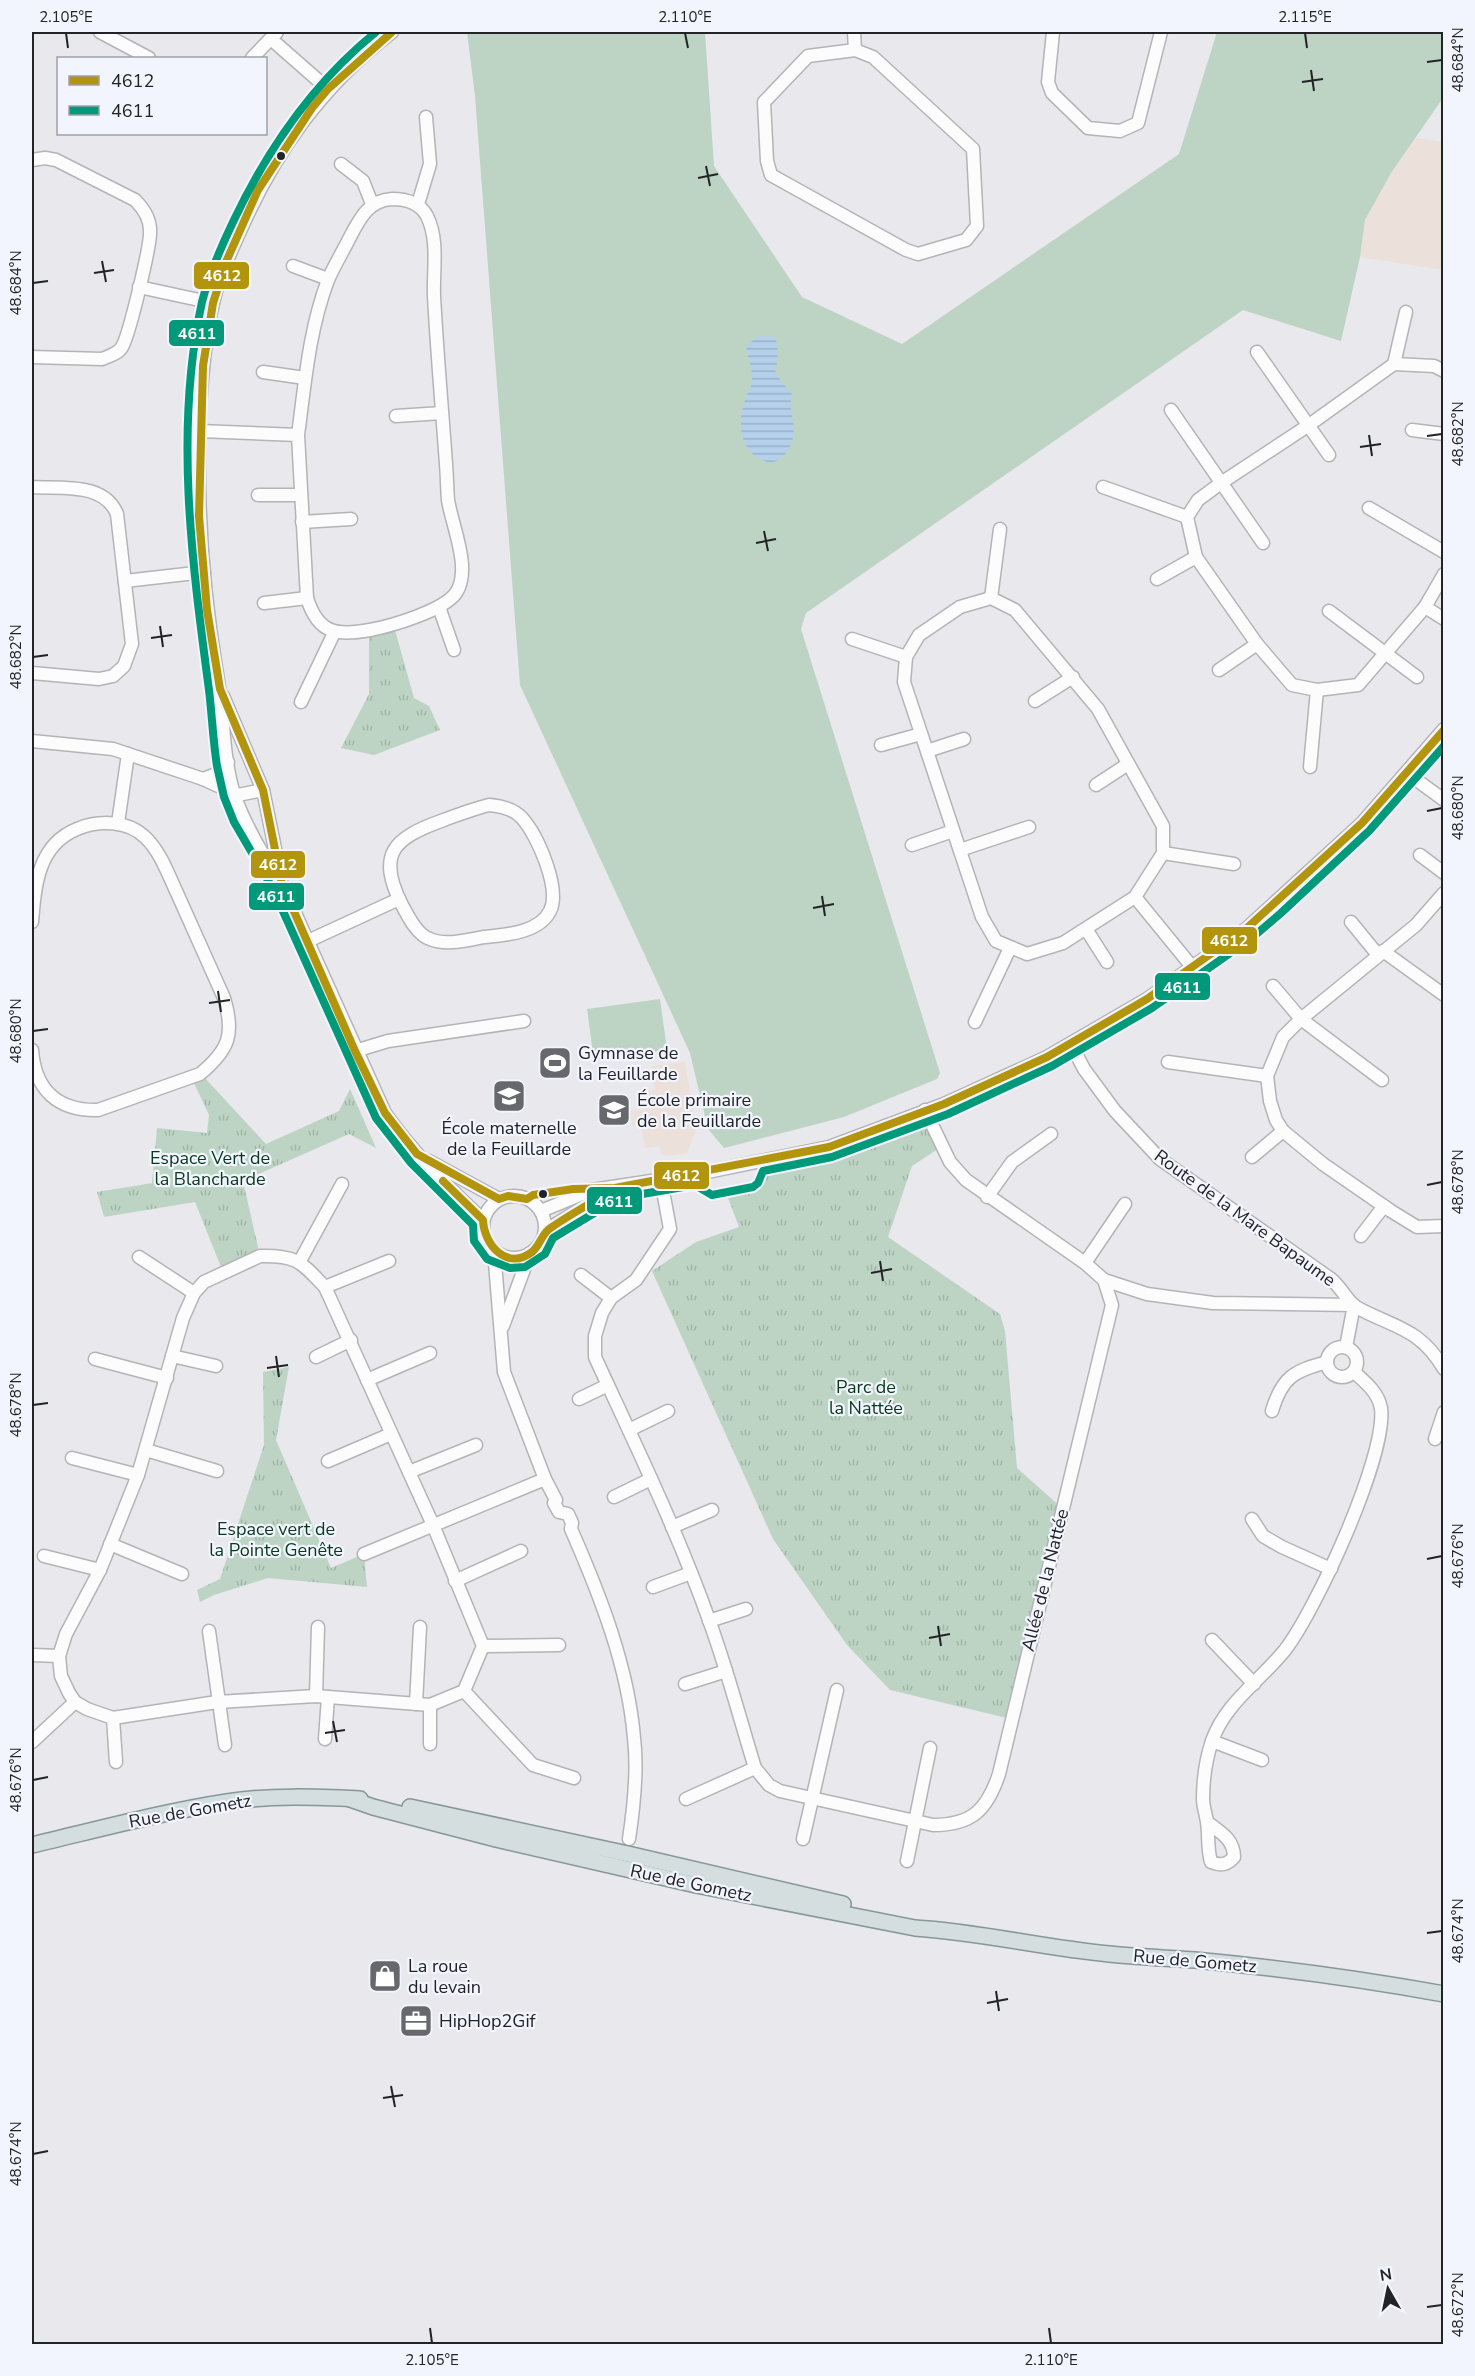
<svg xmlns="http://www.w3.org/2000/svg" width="1475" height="2376" font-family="'Nunito Sans',sans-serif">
<defs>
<pattern id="park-tufts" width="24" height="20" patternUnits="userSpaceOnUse" patternTransform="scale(1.5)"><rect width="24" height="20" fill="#bdd4c4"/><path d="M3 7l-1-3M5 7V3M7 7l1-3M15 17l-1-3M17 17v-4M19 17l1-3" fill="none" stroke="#a2b6a8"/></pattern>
<pattern id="water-rules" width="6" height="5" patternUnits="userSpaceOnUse" patternTransform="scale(1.5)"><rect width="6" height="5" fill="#b5d0ea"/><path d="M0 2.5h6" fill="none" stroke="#9bb2c9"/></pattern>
</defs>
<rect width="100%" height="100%" fill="#e8e8ed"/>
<g fill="#ece0db">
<polygon points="1416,138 1443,142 1443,270 1360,257 1365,220 1391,173"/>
<polygon points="685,1062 696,1130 687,1153 668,1156 661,1154 659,1146 645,1148 641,1125 632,1126 630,1111 653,1108 651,1096 644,1096 643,1092 655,1090 652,1066"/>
</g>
<g fill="#bdd4c4">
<polygon points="467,32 705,32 714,166 802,297 902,344 1179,154 1217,32 1443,32 1443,98 1391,173 1365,220 1360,257 1341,341 1243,310 806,613 801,629 940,1073 937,1079 844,1117 724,1148 708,1129 690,1053 520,685 475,96"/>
<polygon points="660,999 667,1050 594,1060 587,1009"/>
</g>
<g fill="url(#park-tufts)">
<polygon points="393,623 414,698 429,706 440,730 374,755 341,748 369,694 369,630"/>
<polygon points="205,1078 266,1144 339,1111 350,1089 376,1148 349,1134 243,1181 260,1256 223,1272 195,1202 104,1217 97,1192 152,1183 157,1128 207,1133 209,1115 194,1083"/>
<polygon points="925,1110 941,1147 912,1166 888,1237 1000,1314 1005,1331 1017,1468 1063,1509 1011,1719 890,1690 847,1645 773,1539 652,1271 696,1242 739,1227 728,1198 747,1192 763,1161"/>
<polygon points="289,1367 276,1440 331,1568 364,1554 367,1587 268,1578 214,1595 200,1602 197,1590 220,1579 264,1445 263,1372"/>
</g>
<path fill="url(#water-rules)" d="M769,336l6,2c5,9 3,23 0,32 4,11 10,15 17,24 -5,18 7,33 -1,50 -3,7 -8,14 -15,17 -6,3 -12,0 -18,-3 -19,-11 -20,-39 -13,-58 2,-7 6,-11 7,-18 1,-12 -4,-24 -6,-36l11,-9z"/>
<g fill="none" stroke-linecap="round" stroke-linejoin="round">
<g stroke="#b4b4b8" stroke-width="15">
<g id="minor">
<polyline points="100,32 149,58"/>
<path d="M392,32c-69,53 -116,118 -151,197 -11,24 -22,48 -28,74 -8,35 -11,71 -13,106 -4,89 2,177 17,265 7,39 5,81 17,120 11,32 29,62 48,90l103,229c28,40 63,74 98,107"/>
<polyline points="854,32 855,50"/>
<polyline points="1053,32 1048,82 1052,93 1088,128 1120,131 1138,123 1161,32"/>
<polyline points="271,39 328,89"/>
<polygon points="855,50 873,57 973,149 977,226 966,240 918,254 906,250 771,175 767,161 764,102 808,56"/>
<polyline points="252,58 277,32"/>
<path d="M32,160l13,-2 11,2 79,40c9,9 16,19 15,33 0,15 -21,103 -28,114 -4,7 -13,9 -20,12l-70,-2"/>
<polyline points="341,164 363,181 372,204"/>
<polyline points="418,204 430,164 426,117"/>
<polyline points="293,266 328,279"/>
<polyline points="139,287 213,303"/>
<polyline points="1257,352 1329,455"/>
<polyline points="1394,364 1406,312"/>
<polyline points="1444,371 1434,366 1394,364 1309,425 1221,483 1198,500 1187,517 1196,557 1257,644 1292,685 1317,690 1358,685 1425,607 1444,574"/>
<polyline points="263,372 305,378"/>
<polyline points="1171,410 1263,543"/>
<polyline points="396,416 442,413"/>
<polyline points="1412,430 1444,434"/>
<path d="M199,431l99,4 9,163c11,36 30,38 63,32 21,-4 73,-19 86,-37 16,-24 -4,-67 -8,-93 -1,-12 -1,-24 -2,-36 -4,-56 -9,-112 -12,-168 -1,-26 5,-56 -7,-80 -7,-13 -21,-17 -35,-17 -24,1 -33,21 -43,40 -7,14 -15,27 -21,41 -19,50 -23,103 -30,155"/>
<path d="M32,487c29,2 72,-5 85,27l15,130 -8,22 -11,10 -14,3 -67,-6"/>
<polyline points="1103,487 1187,517"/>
<polyline points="258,495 301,495"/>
<polyline points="1369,508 1444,552"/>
<polyline points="302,522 351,519"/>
<polyline points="1157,579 1196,557"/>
<polyline points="125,581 204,572"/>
<polyline points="991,598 1000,529"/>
<polyline points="264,603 307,598"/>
<polyline points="439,607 454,650"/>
<polyline points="1425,607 1444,619"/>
<polyline points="1329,611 1417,677"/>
<polyline points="852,639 906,657"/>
<polyline points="1219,670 1257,644"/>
<polyline points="223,696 263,790 281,878"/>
<polyline points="1035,701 1073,677"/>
<polyline points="301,702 334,633"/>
<polyline points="32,741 113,749 203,779 238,795 263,790"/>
<polyline points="881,745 921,734"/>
<polyline points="927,751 964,739"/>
<polyline points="1310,767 1317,690"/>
<polyline points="1407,773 1444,800"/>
<polyline points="203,779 216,774 228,762"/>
<polyline points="1096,785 1128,764"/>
<path d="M489,805c12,1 25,4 33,13 16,18 39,71 28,93 -11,22 -45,24 -66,26 -17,3 -38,9 -54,2 -13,-4 -22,-23 -28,-34 -26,-51 -8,-67 39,-84 16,-6 32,-12 48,-16z"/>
<polyline points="118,823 128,754"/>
<polyline points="912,845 953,831"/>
<polyline points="960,850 1029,827"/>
<polyline points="1163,853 1234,864"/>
<polyline points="1420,855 1444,873"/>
<polyline points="1444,893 1416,925 1301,1019 1283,1037 1267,1076 1270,1101 1276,1120 1283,1131 1323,1164 1391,1211 1417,1227 1444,1226"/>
<polyline points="1135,897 1063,943 1027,954 996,941 982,917 904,682 906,657 919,635 960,607 991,598 1015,610 1098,709 1163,826 1163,853 1135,897 1193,968"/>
<path d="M32,922c3,-37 6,-77 45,-93 22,-9 51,-9 69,9 15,15 22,36 31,55 16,35 31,70 47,105 11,36 5,52 -24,76l-102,36c-40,1 -63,-20 -66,-60"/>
<polyline points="1351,922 1378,955"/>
<polyline points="1086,929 1107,962"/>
<polyline points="308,941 399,899"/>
<polyline points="1383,951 1444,995"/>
<polyline points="1273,986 1301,1019 1382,1080"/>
<polyline points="975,1022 1010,948"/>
<path d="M1071,1044l13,25 31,42 45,48 171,120c9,7 18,24 25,28 38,21 63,20 88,62"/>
<polyline points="355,1051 388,1041 524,1021"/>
<polyline points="1168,1062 1267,1076"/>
<polyline points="1252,1157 1283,1131"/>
<polyline points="429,1161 499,1199"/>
<path d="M661,1180l9,49 -34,51 -25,18 -9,15 -7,23v21c40,87 82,173 114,263 18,49 31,99 46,148l14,17 11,6 153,34c39,0 54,-15 66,-51l113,-469 -8,-25 -19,-17 -119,-83 -16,-18 -25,-52"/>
<circle cx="514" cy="1227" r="31"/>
<polyline points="987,1197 1012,1162 1051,1134"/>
<polyline points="541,1211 592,1190 698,1174 829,1147 944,1104 1047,1057 1147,999 1247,928 1362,823 1444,729"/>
<polyline points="545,1231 613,1189"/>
<polyline points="1361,1236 1384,1206"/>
<path d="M494,1251l10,121 41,107 11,21 -2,3 5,9 9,2 4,9 -1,6c29,66 57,137 63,209 4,33 0,68 -5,101"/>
<path d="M260,1256c37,-1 41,6 65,31l108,238 50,121 -19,45 -34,14 -114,-9 -99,6 -104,16 -26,-9 -12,-7 -6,-9 -8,-17 -2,-20 7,-22 34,-64 38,-95 45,-157 11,-25 10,-11z"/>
<polyline points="139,1257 194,1293"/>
<polyline points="300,1261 342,1184"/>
<polyline points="1085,1263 1125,1204"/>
<polyline points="581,1275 611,1298"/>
<polyline points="1104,1280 1147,1294 1213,1303 1354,1305 1346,1347"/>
<polyline points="325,1287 389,1261"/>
<polyline points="503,1326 530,1253"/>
<circle cx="1342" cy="1362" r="15"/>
<polyline points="172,1356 216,1366"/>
<polyline points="316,1357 351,1340"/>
<polyline points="95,1359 167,1378"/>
<polyline points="367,1380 430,1353"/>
<polyline points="579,1399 608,1385"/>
<path d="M1272,1411c10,-34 22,-40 55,-49"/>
<polyline points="629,1430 668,1411"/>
<polyline points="1435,1439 1444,1412"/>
<polyline points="146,1450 217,1471"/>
<polyline points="72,1458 138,1475"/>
<polyline points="328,1461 391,1434"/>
<polyline points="409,1472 476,1445"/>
<polyline points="614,1497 651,1479"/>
<polyline points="1252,1519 1263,1536 1282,1547 1331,1569"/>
<polyline points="672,1527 712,1510"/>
<polyline points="110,1544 182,1574"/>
<polyline points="364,1554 545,1479"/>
<polyline points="44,1556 100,1570"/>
<polyline points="455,1581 521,1551"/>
<polyline points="653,1587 691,1573"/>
<polyline points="709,1621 746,1609"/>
<polyline points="209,1631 225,1745"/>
<polyline points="1212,1640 1254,1684"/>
<polyline points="483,1646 559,1645"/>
<polyline points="32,1655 59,1656"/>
<polyline points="685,1684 726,1671"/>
<polyline points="464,1691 533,1765 574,1778"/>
<polyline points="316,1696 318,1627"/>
<polyline points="416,1704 420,1627"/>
<polyline points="430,1705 430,1744"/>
<polyline points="113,1718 116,1762"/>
<polyline points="325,1739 328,1697"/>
<polyline points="1212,1741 1262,1760"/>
<polyline points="32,1742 75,1702"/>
<polyline points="686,1799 755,1768"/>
<path d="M1207,1822c13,10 27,17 27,35 -7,8 -13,9 -23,5 -4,-14 -2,-26 -4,-40 -1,-8 -4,-15 -4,-23 0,-18 3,-40 9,-58 13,-38 49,-61 73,-91 31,-40 102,-194 96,-242 -3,-16 -16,-26 -27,-36"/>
<polyline points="803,1839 837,1690"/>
<polyline points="907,1861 930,1748"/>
</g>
</g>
<g stroke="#869797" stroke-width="18">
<g id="major">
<path d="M350,1799l23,8 123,32 200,46 219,43c65,4 129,20 194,26 29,3 58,4 86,6 84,8 166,19 249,34"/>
<polyline points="410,1807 628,1854 843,1904"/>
<path d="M32,1845c64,-15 130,-33 195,-43 44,-7 89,-5 133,-3"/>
</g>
</g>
<use href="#minor" stroke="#fcfcfc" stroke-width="12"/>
<use href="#major" stroke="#d4dede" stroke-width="15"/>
<g stroke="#f3f5fe" stroke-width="12">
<g id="bus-1">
<polyline points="392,32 328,89 312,108 258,190 226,262 213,303 203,366 199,516 207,610 220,689 263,790 282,884 355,1051 385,1113 417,1154 499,1199 508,1196 527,1199 533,1195 573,1189 615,1188 829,1147 944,1104 1047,1057 1147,999 1247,928 1362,823 1444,730"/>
<path d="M443,1181l40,39c1,25 24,51 49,32 9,-7 9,-19 20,-25 19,-13 39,-24 59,-36"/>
</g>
</g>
<g stroke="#f3f5fe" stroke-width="12">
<path id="bus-2" d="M376,32c-63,51 -108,116 -143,190 -12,25 -24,52 -31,80 -28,127 -10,260 7,388 3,25 4,51 8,76l7,31 10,25 39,67 103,229 35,45 62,62 1,16 13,18 23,9 15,-1 20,-13 8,-16 66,-40 76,-13 17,10 41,-8 5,-4 5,-12 69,-14 116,-43 104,-48 100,-58 101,-71 28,-24 88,-82 75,-85"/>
</g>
<use href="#bus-1" stroke="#b2950d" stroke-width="8"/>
<use href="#bus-2" stroke="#009a7a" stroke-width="8"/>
</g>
<path fill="none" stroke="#222326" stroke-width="2" d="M66,33l2,15M685,33l3,15M1305,33l2,15M1427,62l15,-2M1311,70l3,21M1302,82l21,-3M706,166l4,20M698,178l20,-4M102,261l4,21M94,273l20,-3M33,283l15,-2M1369,435l3,21M1427,436l15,-2M1360,447l21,-3M764,531l4,20M756,543l20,-4M160,626l3,21M151,638l21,-3M33,657l15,-2M1427,811l15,-3M822,896l3,20M813,908l21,-4M218,991l3,21M209,1003l21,-3M33,1031l15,-2M1427,1185l15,-3M880,1261l3,20M871,1273l21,-4M276,1356l3,21M267,1368l21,-3M33,1405l15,-2M1427,1559l15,-3M938,1626l3,20M929,1638l21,-4M333,1721l4,21M325,1733l20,-3M33,1780l15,-3M1427,1933l15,-2M996,1991l3,20M987,2003l21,-4M391,2086l4,21M383,2098l20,-3M33,2154l15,-3M1427,2307l15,-2M430,2328l2,15M1049,2328l2,15"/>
<defs>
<g id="stadium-square" transform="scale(1.725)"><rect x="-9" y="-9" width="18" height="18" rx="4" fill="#67686c" stroke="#f3f5fe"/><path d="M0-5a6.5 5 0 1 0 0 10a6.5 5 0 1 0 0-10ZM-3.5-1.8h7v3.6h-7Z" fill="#fff"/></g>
<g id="school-square" transform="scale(1.725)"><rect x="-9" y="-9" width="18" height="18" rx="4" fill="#67686c" stroke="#f3f5fe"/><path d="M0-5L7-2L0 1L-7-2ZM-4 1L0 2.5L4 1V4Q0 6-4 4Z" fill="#fff"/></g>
<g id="shop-square" transform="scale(1.725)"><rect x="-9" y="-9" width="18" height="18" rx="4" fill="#67686c" stroke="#f3f5fe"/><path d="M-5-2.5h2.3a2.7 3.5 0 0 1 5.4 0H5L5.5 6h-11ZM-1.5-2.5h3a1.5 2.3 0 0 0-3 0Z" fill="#fff"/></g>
<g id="office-square" transform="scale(1.725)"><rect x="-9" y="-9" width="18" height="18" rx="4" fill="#67686c" stroke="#f3f5fe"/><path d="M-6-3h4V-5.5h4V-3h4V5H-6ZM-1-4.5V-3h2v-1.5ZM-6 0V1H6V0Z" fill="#fff"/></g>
</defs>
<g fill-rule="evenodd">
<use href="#stadium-square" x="555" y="1063"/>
<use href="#school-square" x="509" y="1096"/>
<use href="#school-square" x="614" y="1110"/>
<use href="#shop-square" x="385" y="1976"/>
<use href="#office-square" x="416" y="2021"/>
</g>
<g fill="#222326" stroke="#f3f5fe" stroke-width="2">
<circle cx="281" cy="156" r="5"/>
<circle cx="543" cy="1194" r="5"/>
</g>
<g text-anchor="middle" stroke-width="4.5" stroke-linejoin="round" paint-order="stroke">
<g font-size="18" fill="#222326" stroke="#f3f5fe" text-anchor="start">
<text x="578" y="1059">Gymnase de<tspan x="578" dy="21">la Feuillarde</tspan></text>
<text x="637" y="1106">École primaire<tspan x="637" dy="21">de la Feuillarde</tspan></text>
<text x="509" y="1134" text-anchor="middle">École maternelle<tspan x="509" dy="21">de la Feuillarde</tspan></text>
<text x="408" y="1972">La roue<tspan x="408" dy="21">du levain</tspan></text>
<text x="439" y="2027">HipHop2Gif</text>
</g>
<g font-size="18" fill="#073a1a" stroke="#f3f5fe">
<text x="210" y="1164">Espace Vert de<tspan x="210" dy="21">la Blancharde</tspan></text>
<text x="866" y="1393">Parc de<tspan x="866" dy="21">la Nattée</tspan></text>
<text x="276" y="1535">Espace vert de<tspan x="276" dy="21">la Pointe Genête</tspan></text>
</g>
<g font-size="18" fill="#222326" stroke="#f3f5fe">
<text transform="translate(1245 1218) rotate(36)" y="6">Route de la Mare Bapaume</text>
<text transform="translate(1045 1580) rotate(-76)" y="6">Allée de la Nattée</text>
<text transform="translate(190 1811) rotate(-10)" y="6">Rue de Gometz</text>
<text transform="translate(691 1883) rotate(12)" y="6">Rue de Gometz</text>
<text transform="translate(1195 1961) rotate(5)" y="6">Rue de Gometz</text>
</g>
</g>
<g stroke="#f3f5fe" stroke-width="2">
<rect x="193" y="261" width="57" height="29" rx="6" fill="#b2950d"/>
<rect x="168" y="319" width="57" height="28" rx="6" fill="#009a7a"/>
<rect x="250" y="850" width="56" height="29" rx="6" fill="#b2950d"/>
<rect x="248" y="882" width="57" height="29" rx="6" fill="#009a7a"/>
<rect x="1201" y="926" width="57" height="29" rx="6" fill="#b2950d"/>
<rect x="1154" y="972" width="57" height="29" rx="6" fill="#009a7a"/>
<rect x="653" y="1161" width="57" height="29" rx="6" fill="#b2950d"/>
<rect x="586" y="1186" width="57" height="29" rx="6" fill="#009a7a"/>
</g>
<g font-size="16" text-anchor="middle" font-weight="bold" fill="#fff">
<text x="222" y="281">4612</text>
<text x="197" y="339">4611</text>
<text x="278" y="870">4612</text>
<text x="276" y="902">4611</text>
<text x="1229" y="946">4612</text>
<text x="1182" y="993">4611</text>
<text x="681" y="1181">4612</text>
<text x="614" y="1207">4611</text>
</g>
<rect width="1475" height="2376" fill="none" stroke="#f3f5fe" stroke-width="66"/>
<rect x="57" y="57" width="210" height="78" fill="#f3f5fe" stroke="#9fa1a8" stroke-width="1.5"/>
<rect x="69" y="76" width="30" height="9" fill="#b2950d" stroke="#9fa1a8" stroke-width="1.5"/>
<text x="111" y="87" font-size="18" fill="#222326">4612</text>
<rect x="69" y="106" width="30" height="9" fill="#009a7a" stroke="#9fa1a8" stroke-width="1.5"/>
<text x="111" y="117" font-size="18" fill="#222326">4611</text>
<g transform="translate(1388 2289) rotate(351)" stroke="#f3f5fe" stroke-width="4.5" paint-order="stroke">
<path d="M0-4.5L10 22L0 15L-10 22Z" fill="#222326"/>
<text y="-9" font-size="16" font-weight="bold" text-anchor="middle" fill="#222326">N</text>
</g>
<rect x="33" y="33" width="1409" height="2310" fill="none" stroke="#222326" stroke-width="2"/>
<g font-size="15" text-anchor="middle" fill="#222326">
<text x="66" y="22">2.105°E</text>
<text x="685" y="22">2.110°E</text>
<text x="1305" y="22">2.115°E</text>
<text transform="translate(1458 60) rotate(-90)" y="5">48.684°N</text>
<text transform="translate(16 283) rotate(-90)" y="5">48.684°N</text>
<text transform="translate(1458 434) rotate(-90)" y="5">48.682°N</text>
<text transform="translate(16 657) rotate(-90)" y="5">48.682°N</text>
<text transform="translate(1458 808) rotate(-90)" y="5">48.680°N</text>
<text transform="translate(16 1031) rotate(-90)" y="5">48.680°N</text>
<text transform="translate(1458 1182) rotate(-90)" y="5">48.678°N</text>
<text transform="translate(16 1405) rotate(-90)" y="5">48.678°N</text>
<text transform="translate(1458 1556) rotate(-90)" y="5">48.676°N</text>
<text transform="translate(16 1780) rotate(-90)" y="5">48.676°N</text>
<text transform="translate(1458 1931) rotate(-90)" y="5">48.674°N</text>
<text transform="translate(16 2154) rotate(-90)" y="5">48.674°N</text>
<text transform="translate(1458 2305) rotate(-90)" y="5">48.672°N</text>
<text x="432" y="2365">2.105°E</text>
<text x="1051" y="2365">2.110°E</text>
</g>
</svg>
